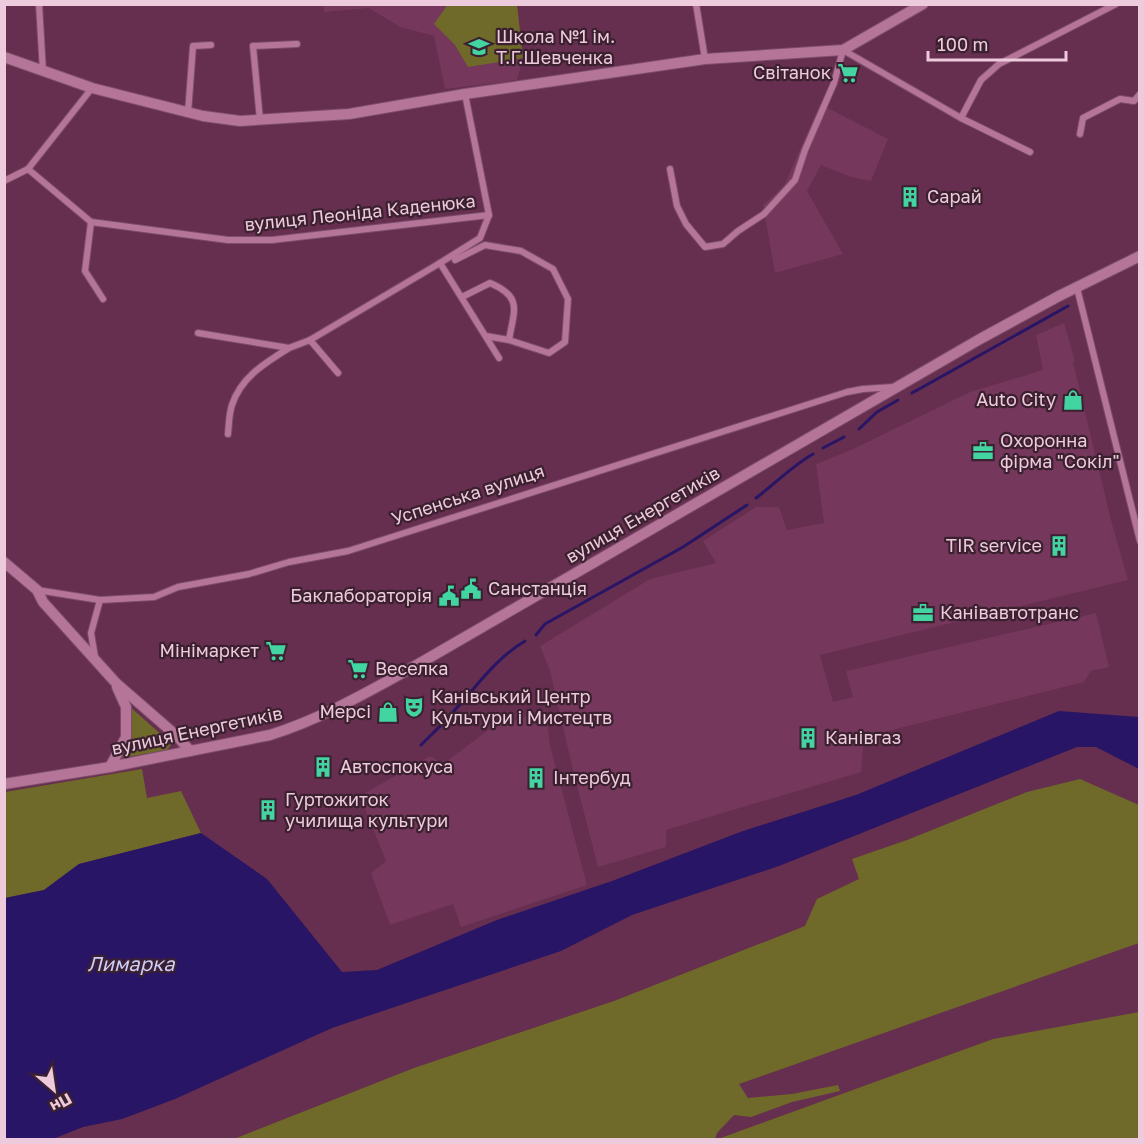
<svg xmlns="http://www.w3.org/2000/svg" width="1144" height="1144" font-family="'Golos Text',sans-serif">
<rect width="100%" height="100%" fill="#662e4f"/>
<g fill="#75375c">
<polygon points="323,5 517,5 523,58 517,80 445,89 434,36 400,27 369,8 324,12"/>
<polygon points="820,104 888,139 871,181 851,177 821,165 807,191 843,254 775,273 763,205 784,186"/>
<polygon points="1064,323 1075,361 1073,362 1111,520 1128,580 820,655 833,702 853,697 846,671 1096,613 1109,667 1091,671 1084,682 864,737 861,772 666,830 666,847 598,867 573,770 550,671 540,646 650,579 716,563 703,541 756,507 779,507 787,530 824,523 816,464 851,450 970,392 1043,370 1036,335"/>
<polygon points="546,710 550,745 587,885 461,927 453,904 390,925 371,873 386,861 360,796 430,756 443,764 491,728"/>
</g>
<g fill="#6f6a29">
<polygon points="448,4 517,5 523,58 468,67 455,45 434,24"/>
<polygon points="129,706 172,744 167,750 122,758 132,723"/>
<polygon points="142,769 147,798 181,791 201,833 79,864 44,890 5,898 5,792"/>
<polygon points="1080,779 1139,805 1139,943 739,1084 748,1098 792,1094 838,1085 840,1091 792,1102 751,1117 734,1115 717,1133 715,1139 234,1139 414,1068 614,1001 805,926 817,899 859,879 852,859 907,840 1027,792"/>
<polygon points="1139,1012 1139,1139 718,1139 993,1039"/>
</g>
<polygon fill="#281565" points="1059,711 1139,717 1139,769 1096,747 1077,747 779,866 632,915 561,951 332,1028 175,1099 122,1119 83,1127 53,1139 5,1139 5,898 44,890 79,864 201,833 267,879 342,972 377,970 497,920 612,881 743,831 856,795"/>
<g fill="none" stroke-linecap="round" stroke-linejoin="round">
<g stroke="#281565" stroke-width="3">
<polyline points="912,393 1068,306"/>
<polyline points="859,429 877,412 898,400"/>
<polyline points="823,448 844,437"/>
<path d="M756,498c20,-15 36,-32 57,-44"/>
<polyline points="536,635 545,624 683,547 747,505"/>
<path d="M421,745c11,-11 23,-22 33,-34 23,-25 41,-52 71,-70"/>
</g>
<g stroke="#7d4d6a" stroke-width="8">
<g id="street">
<polyline points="39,4 43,72"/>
<polyline points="696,4 705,59"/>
<polyline points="465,94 489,215"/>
<polyline points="188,113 193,46 211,45"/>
<polyline points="961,118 981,80 999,64 1116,4"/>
<polyline points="260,120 253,46 297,44"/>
<polyline points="1080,134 1083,118 1120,99 1134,101 1140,94"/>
<polyline points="28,169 91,222"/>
<polyline points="670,169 677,206 686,224 705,247 723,244 738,231 764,214 795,180 805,150 834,83 843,50 961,118 1030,152"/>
<polyline points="4,181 28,169 92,88"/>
<polyline points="489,215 480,238 440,263 499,358"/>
<polyline points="91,222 228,240 272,240 489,215"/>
<polyline points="91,222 85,271 103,299"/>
<path d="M455,260l30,-15 36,6 32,18 15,30 -3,43 -16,11 -40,-13c5,-30 14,-43 -19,-57l-28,14"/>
<polyline points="1077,288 1140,541"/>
<polyline points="198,333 289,348 310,340 440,263"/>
<polyline points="486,336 509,340"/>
<polyline points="310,340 338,373"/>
<path d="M228,434c1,-10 1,-21 4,-29 9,-28 33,-42 57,-57"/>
<polyline points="37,590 100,600"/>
<polyline points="95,657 91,633 100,600 154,597 178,587 249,574 289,562 348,551 847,392 863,389 894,387"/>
</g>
</g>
<g stroke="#7d4d6a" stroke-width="12">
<g id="secondary">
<polyline points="4,57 92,88 203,116 240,121 349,114 465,94 705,59 843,50 923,4"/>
<polyline points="4,562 37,590 43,602 116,683 178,737 190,751"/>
<polyline points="110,767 126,737 126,707 117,687"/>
<path d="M4,784l106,-17 160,-32c51,-16 98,-43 145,-69l565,-327 79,-43 81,-40"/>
</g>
</g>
<use href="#street" stroke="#b57599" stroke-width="6"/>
<use href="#secondary" stroke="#b57599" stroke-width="10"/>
</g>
<defs>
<g id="school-bare" transform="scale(1.62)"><path d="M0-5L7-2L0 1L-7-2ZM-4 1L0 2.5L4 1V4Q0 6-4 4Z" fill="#42d4a1" stroke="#3b2130" stroke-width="2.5" paint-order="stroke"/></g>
<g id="supermarket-bare" transform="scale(1.62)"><path d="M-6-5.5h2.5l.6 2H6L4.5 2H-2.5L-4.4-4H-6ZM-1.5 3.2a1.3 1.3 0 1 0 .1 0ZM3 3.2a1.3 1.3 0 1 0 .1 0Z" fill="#42d4a1" stroke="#3b2130" stroke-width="2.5" paint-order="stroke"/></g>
<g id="building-bare" transform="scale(1.62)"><path d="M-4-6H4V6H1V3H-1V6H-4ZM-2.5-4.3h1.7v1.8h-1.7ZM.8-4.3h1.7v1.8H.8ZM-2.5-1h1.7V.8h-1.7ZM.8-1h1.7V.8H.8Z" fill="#42d4a1" stroke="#3b2130" stroke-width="2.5" paint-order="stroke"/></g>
<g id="shop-bare" transform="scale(1.62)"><path d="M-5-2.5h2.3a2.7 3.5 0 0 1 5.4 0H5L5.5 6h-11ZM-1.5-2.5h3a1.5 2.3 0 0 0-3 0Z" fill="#42d4a1" stroke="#3b2130" stroke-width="2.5" paint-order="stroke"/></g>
<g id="office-bare" transform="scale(1.62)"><path d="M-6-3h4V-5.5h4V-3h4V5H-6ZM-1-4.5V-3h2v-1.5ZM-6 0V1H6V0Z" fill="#42d4a1" stroke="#3b2130" stroke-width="2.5" paint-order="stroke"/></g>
<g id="civic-bare" transform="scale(1.62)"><path d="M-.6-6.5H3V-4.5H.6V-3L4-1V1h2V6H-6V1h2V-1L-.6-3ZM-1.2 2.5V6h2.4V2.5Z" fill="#42d4a1" stroke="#3b2130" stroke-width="2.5" paint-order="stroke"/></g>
<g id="theatre-bare" transform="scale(1.62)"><path d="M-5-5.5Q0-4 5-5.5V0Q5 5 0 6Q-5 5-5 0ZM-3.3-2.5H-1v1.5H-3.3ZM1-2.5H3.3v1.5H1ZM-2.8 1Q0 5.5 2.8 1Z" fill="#42d4a1" stroke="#3b2130" stroke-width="2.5" paint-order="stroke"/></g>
</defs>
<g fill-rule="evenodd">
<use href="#school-bare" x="479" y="47"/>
<use href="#supermarket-bare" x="848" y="73"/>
<use href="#building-bare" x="910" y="197"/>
<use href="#shop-bare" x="1073" y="400"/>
<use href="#office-bare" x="983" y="451"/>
<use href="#building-bare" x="1059" y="546"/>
<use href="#civic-bare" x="471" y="589"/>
<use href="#civic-bare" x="449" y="596"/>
<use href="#office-bare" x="923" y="613"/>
<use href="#supermarket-bare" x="276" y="651"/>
<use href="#supermarket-bare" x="358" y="669"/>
<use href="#theatre-bare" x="414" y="707"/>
<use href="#shop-bare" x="388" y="712"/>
<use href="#building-bare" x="808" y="738"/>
<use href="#building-bare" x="323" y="767"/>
<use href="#building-bare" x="536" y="778"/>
<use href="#building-bare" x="268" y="810"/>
</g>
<g text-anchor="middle" stroke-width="4.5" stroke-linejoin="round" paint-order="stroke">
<g font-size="18" fill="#edcadc" stroke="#3b2130" text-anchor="start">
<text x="496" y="43">Школа №1 ім.<tspan x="496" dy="21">Т.Г.Шевченка</tspan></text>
<text x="831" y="79" text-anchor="end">Світанок</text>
<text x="927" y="203">Сарай</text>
<text x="1056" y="406" text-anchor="end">Auto City</text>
<text x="1000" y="447">Охоронна<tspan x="1000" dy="21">фірма "Сокіл"</tspan></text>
<text x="1042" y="552" text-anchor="end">TIR service</text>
<text x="488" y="595">Санстанція</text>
<text x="432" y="602" text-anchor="end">Баклабораторія</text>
<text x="940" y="619">Канівавтотранс</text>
<text x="259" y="657" text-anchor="end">Мінімаркет</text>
<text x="375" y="675">Веселка</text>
<text x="431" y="703">Канівський Центр<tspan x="431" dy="21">Культури і Мистецтв</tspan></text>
<text x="371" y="718" text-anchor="end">Мерсі</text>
<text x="825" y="744">Канівгаз</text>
<text x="340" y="773">Автоспокуса</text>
<text x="553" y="784">Інтербуд</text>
<text x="285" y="806">Гуртожиток<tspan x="285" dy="21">училища культури</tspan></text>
</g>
<g font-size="18" fill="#edcadc" stroke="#3b2130">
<text transform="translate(360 213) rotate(-6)" y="6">вулиця Леоніда Каденюка</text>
<text transform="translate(468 495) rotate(-18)" y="6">Успенська вулиця</text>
<text transform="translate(643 515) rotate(-30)" y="6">вулиця Енергетиків</text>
<text transform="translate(197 731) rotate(-12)" y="6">вулиця Енергетиків</text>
</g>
<g font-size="20" font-style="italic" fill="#cdcdfc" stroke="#3b2130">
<text x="131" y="971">Лимарка</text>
</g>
</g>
<rect width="1144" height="1144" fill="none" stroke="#edcadc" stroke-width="12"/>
<g transform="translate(54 1090) rotate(151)" stroke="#3b2130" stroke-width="4.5" paint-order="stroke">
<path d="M0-4.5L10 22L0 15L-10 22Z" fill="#edcadc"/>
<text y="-9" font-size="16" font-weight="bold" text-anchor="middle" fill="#edcadc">Пн</text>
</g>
<path d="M928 51v9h138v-9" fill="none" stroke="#edcadc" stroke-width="3"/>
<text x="937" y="51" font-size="18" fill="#edcadc" stroke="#3b2130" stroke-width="4.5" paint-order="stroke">100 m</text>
</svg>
